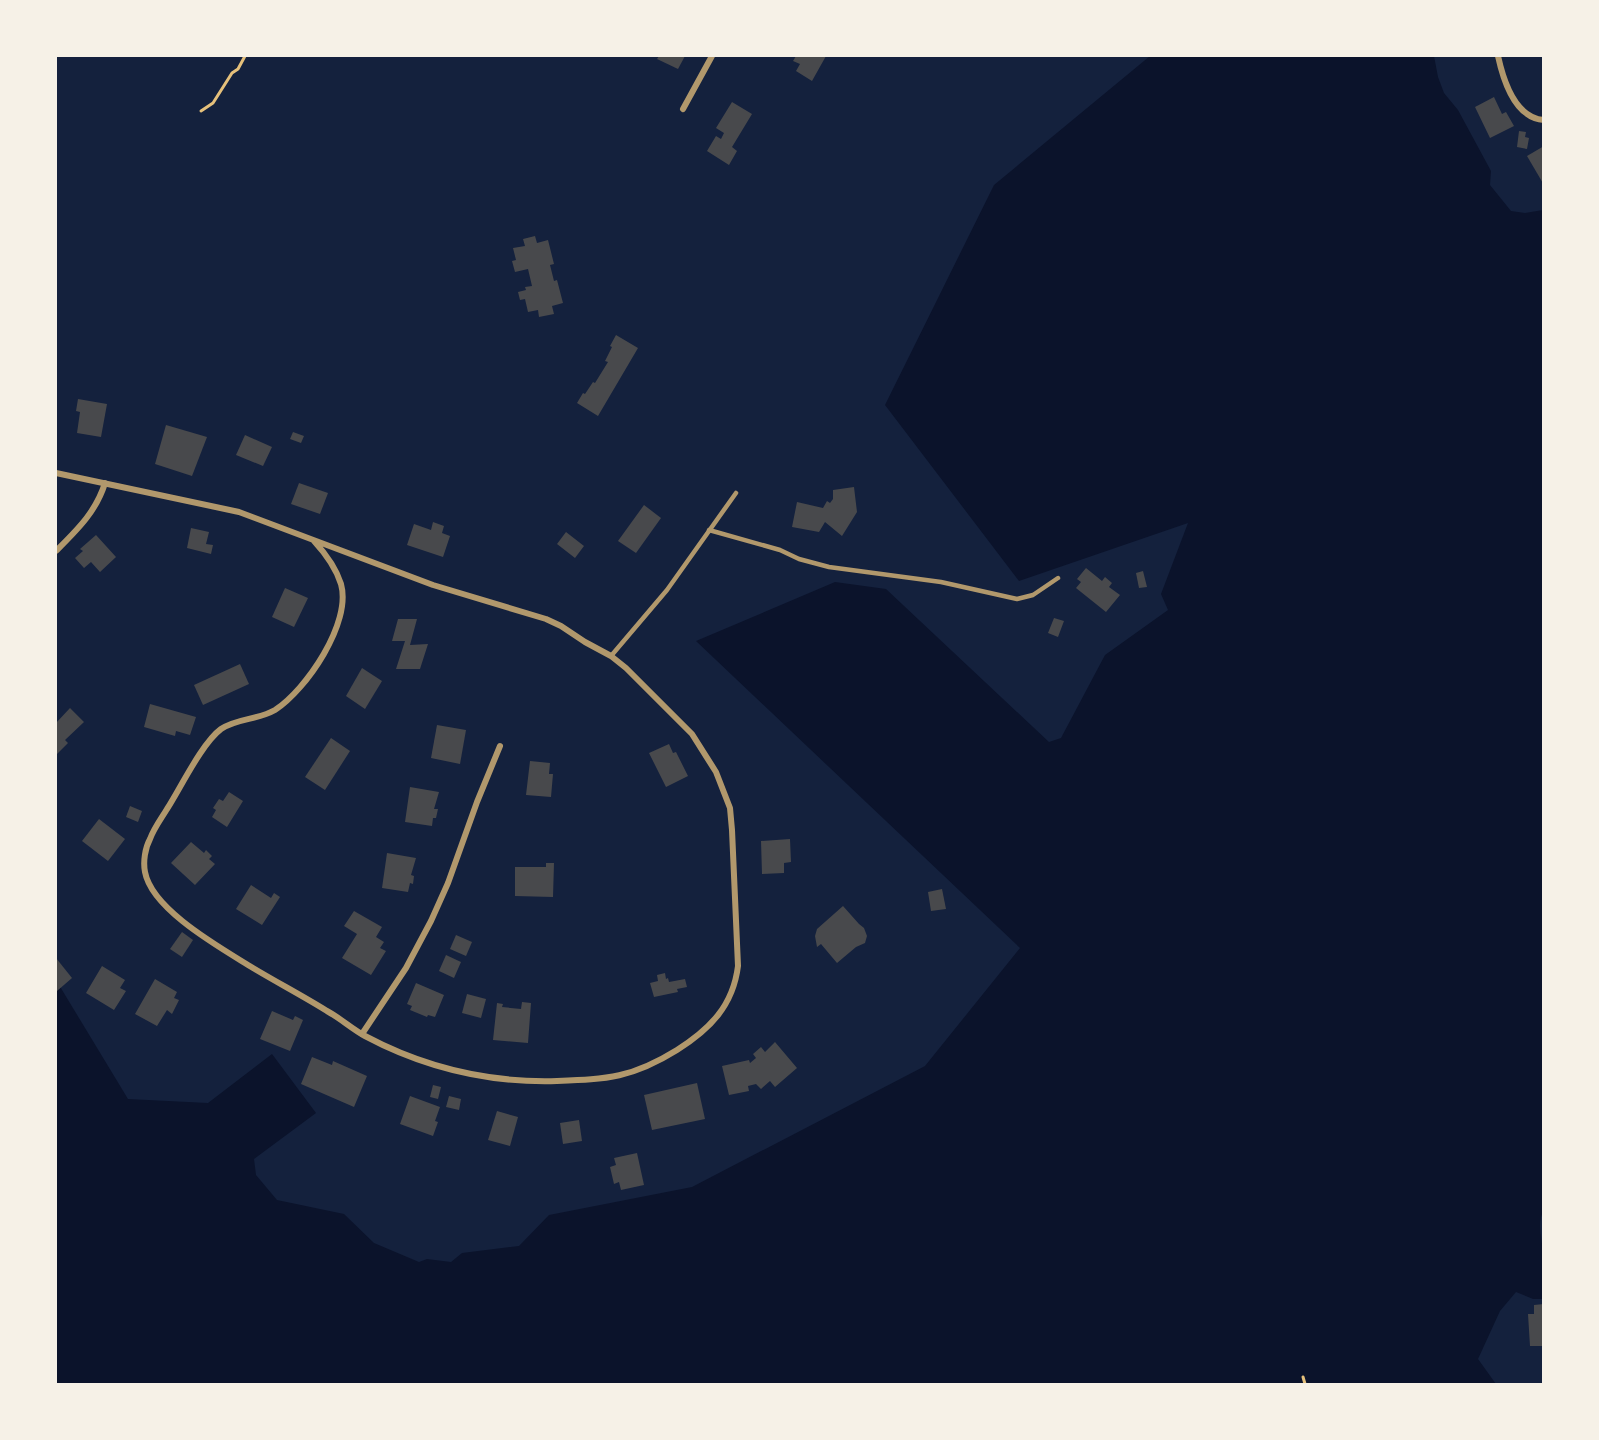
<svg xmlns="http://www.w3.org/2000/svg" width="1599" height="1440" font-family="'Fira Sans Condensed',sans-serif">
<rect width="100%" height="100%" fill="#14213d"/>
<path fill="#0b132b" d="M1150,56h284l4,21 6,16 14,17 33,61 -1,14 21,26 14,2 18,-3 1,999c-8,16 -1,30 -1,47 1,14 0,28 1,43h-11l-17,-7 -16,19 -22,48 18,25h-1440v-404l72,119 80,4 64,-49 44,59 -62,46 2,16 21,25 67,14 30,29 45,19 8,-3 24,3 11,-9 57,-7 30,-31 143,-28 233,-121 95,-118 -324,-307 139,-59 51,7 163,153 12,-4 44,-83 63,-45 -7,-16 27,-71 -169,58 -134,-176 109,-220z"/>
<g fill="#48494c">
<polygon points="659,56 685,56 678,69 657,59"/>
<polygon points="796,56 826,56 812,81 796,71 800,64 793,61"/>
<polygon points="1494,97 1502,114 1506,112 1514,126 1490,138 1475,107"/>
<polygon points="732,102 752,114 732,147 737,151 729,165 707,151 716,136 721,139 724,133 716,128"/>
<polygon points="1519,131 1526,132 1525,137 1529,138 1527,149 1517,147"/>
<polygon points="1544,146 1544,185 1527,156"/>
<polygon points="535,236 537,243 548,240 554,264 550,265 554,281 557,280 563,303 552,306 554,314 539,317 538,310 528,312 525,299 520,300 518,292 526,290 525,287 532,286 528,269 515,272 512,261 516,260 513,248 525,246 523,239"/>
<polygon points="616,335 638,348 598,416 577,403 583,393 585,394 593,382 595,383 608,362 605,361 612,347 610,346"/>
<polygon points="78,399 107,404 101,437 77,433 80,412 76,411"/>
<polygon points="166,425 207,437 192,476 155,464"/>
<polygon points="293,432 304,436 301,443 290,439"/>
<polygon points="245,435 272,447 263,466 236,455"/>
<polygon points="299,483 328,493 320,514 291,504"/>
<polygon points="854,487 857,512 842,536 825,522 819,532 792,527 797,502 823,508 827,501 830,503 833,499 833,490"/>
<polygon points="644,505 661,518 636,553 618,541"/>
<polygon points="433,522 444,526 442,533 450,536 443,557 407,545 414,524 431,530"/>
<polygon points="191,528 209,532 206,544 213,545 211,554 187,548"/>
<polygon points="566,532 584,546 575,558 557,544"/>
<polygon points="96,535 116,557 100,572 91,562 84,568 75,558 83,551 80,549"/>
<polygon points="1086,568 1102,581 1105,577 1112,583 1109,587 1120,595 1106,612 1076,588 1081,582 1077,579"/>
<polygon points="1143,571 1147,587 1139,588 1136,573"/>
<polygon points="285,588 308,598 294,627 272,617"/>
<polygon points="1054,618 1064,621 1058,637 1048,633"/>
<polygon points="398,619 417,619 410,645 428,644 420,669 396,669 405,641 392,641"/>
<polygon points="240,664 249,684 203,705 194,685"/>
<polygon points="362,668 382,681 365,709 346,696"/>
<polygon points="150,704 196,717 190,735 176,731 175,736 144,727"/>
<polygon points="70,708 84,722 65,740 68,743 56,755 56,723"/>
<polygon points="437,725 466,730 460,764 431,758"/>
<polygon points="331,738 350,751 325,790 305,777"/>
<polygon points="669,744 673,753 676,752 688,776 666,787 649,753"/>
<polygon points="530,761 550,763 549,774 553,774 551,797 526,795"/>
<polygon points="410,787 439,792 434,809 438,809 436,818 433,818 432,826 405,822"/>
<polygon points="229,792 243,801 227,827 212,817 216,810 213,808 219,799 223,801"/>
<polygon points="130,806 142,811 138,822 126,817"/>
<polygon points="99,819 125,839 108,861 82,841"/>
<polygon points="790,839 791,862 784,863 784,873 762,874 761,841"/>
<polygon points="191,842 204,853 206,850 212,856 209,859 215,864 195,885 171,863"/>
<polygon points="387,853 416,858 411,875 414,876 413,884 410,883 408,892 382,888"/>
<polygon points="546,863 554,863 553,897 515,896 515,867 546,867"/>
<polygon points="251,885 271,898 274,893 280,897 262,925 236,909"/>
<polygon points="942,889 946,909 931,911 928,892"/>
<polygon points="843,906 859,924 864,928 867,936 865,943 856,947 837,963 821,944 817,947 815,936 817,929"/>
<polygon points="354,911 382,927 376,937 384,942 380,948 386,951 371,975 342,958 357,934 344,926"/>
<polygon points="182,932 193,940 182,957 170,949"/>
<polygon points="456,935 472,942 466,956 450,949"/>
<polygon points="446,955 461,962 454,978 439,971"/>
<polygon points="56,958 72,978 57,991 56,989"/>
<polygon points="102,966 125,980 120,988 126,991 114,1010 86,993"/>
<polygon points="665,973 666,979 668,978 669,982 685,979 687,987 677,989 678,992 654,997 650,983 658,981 657,975"/>
<polygon points="155,979 177,992 174,998 179,1000 172,1014 167,1010 157,1026 135,1014"/>
<polygon points="416,983 444,995 435,1017 428,1015 427,1017 410,1010 412,1006 407,1004"/>
<polygon points="467,994 486,999 481,1018 462,1013"/>
<polygon points="522,1002 531,1003 528,1043 493,1040 497,1003 503,1004 502,1007 521,1009"/>
<polygon points="272,1011 293,1020 295,1016 303,1020 290,1051 260,1039"/>
<polygon points="775,1042 797,1068 775,1087 770,1081 761,1089 756,1084 748,1086 749,1091 729,1095 722,1066 749,1060 750,1063 756,1058 753,1054 761,1047 765,1052"/>
<polygon points="312,1057 332,1065 333,1061 367,1076 354,1107 301,1084"/>
<polygon points="697,1083 705,1119 652,1130 644,1095"/>
<polygon points="433,1085 441,1087 438,1099 430,1097"/>
<polygon points="410,1096 440,1107 435,1121 438,1122 433,1136 400,1124"/>
<polygon points="449,1096 461,1099 459,1110 446,1107"/>
<polygon points="497,1111 518,1117 510,1146 488,1140"/>
<polygon points="579,1120 582,1141 563,1144 560,1123"/>
<polygon points="637,1153 644,1185 621,1190 619,1182 614,1184 610,1167 616,1165 614,1158"/>
<polygon points="1544,1304 1544,1346 1530,1346 1528,1314 1534,1314 1534,1305"/>
</g>
<g fill="none" stroke-linecap="round" stroke-linejoin="round">
<g stroke="#e5c07b" stroke-width="3">
<polyline points="201,111 213,103 232,73 238,69 245,56"/>
<polyline points="1303,1377 1305,1384"/>
</g>
<g stroke="#b1986c" stroke-width="4.5">
<polyline points="709,530 780,550 799,559 829,567 941,582 1017,599 1033,595 1058,578"/>
<polyline points="611,656 667,590 736,493"/>
</g>
<g stroke="#b1986c" stroke-width="6">
<path d="M1498,56c5,23 17,62 46,64"/>
<polyline points="683,109 712,56"/>
<path d="M56,473l183,39 194,73 113,34 15,7 24,16 26,14 15,12 66,66 24,38 14,36 2,22 6,136c-5,40 -28,63 -61,84 -45,28 -69,29 -120,31 -67,2 -132,-13 -192,-45 -13,-7 -25,-18 -38,-25 -24,-15 -49,-28 -74,-43 -32,-20 -101,-58 -108,-96 -2,-10 0,-24 5,-33 4,-11 11,-20 17,-30 13,-20 35,-66 54,-80 16,-11 37,-9 54,-19 31,-20 77,-87 66,-126 -5,-16 -16,-31 -27,-43"/>
<path d="M56,551c21,-21 40,-39 49,-68"/>
<polyline points="362,1034 406,968 431,921 448,883 477,802 500,746"/>
</g>
</g>
<rect width="1599" height="1440" fill="none" stroke="#f6f1e7" stroke-width="114"/>
</svg>
